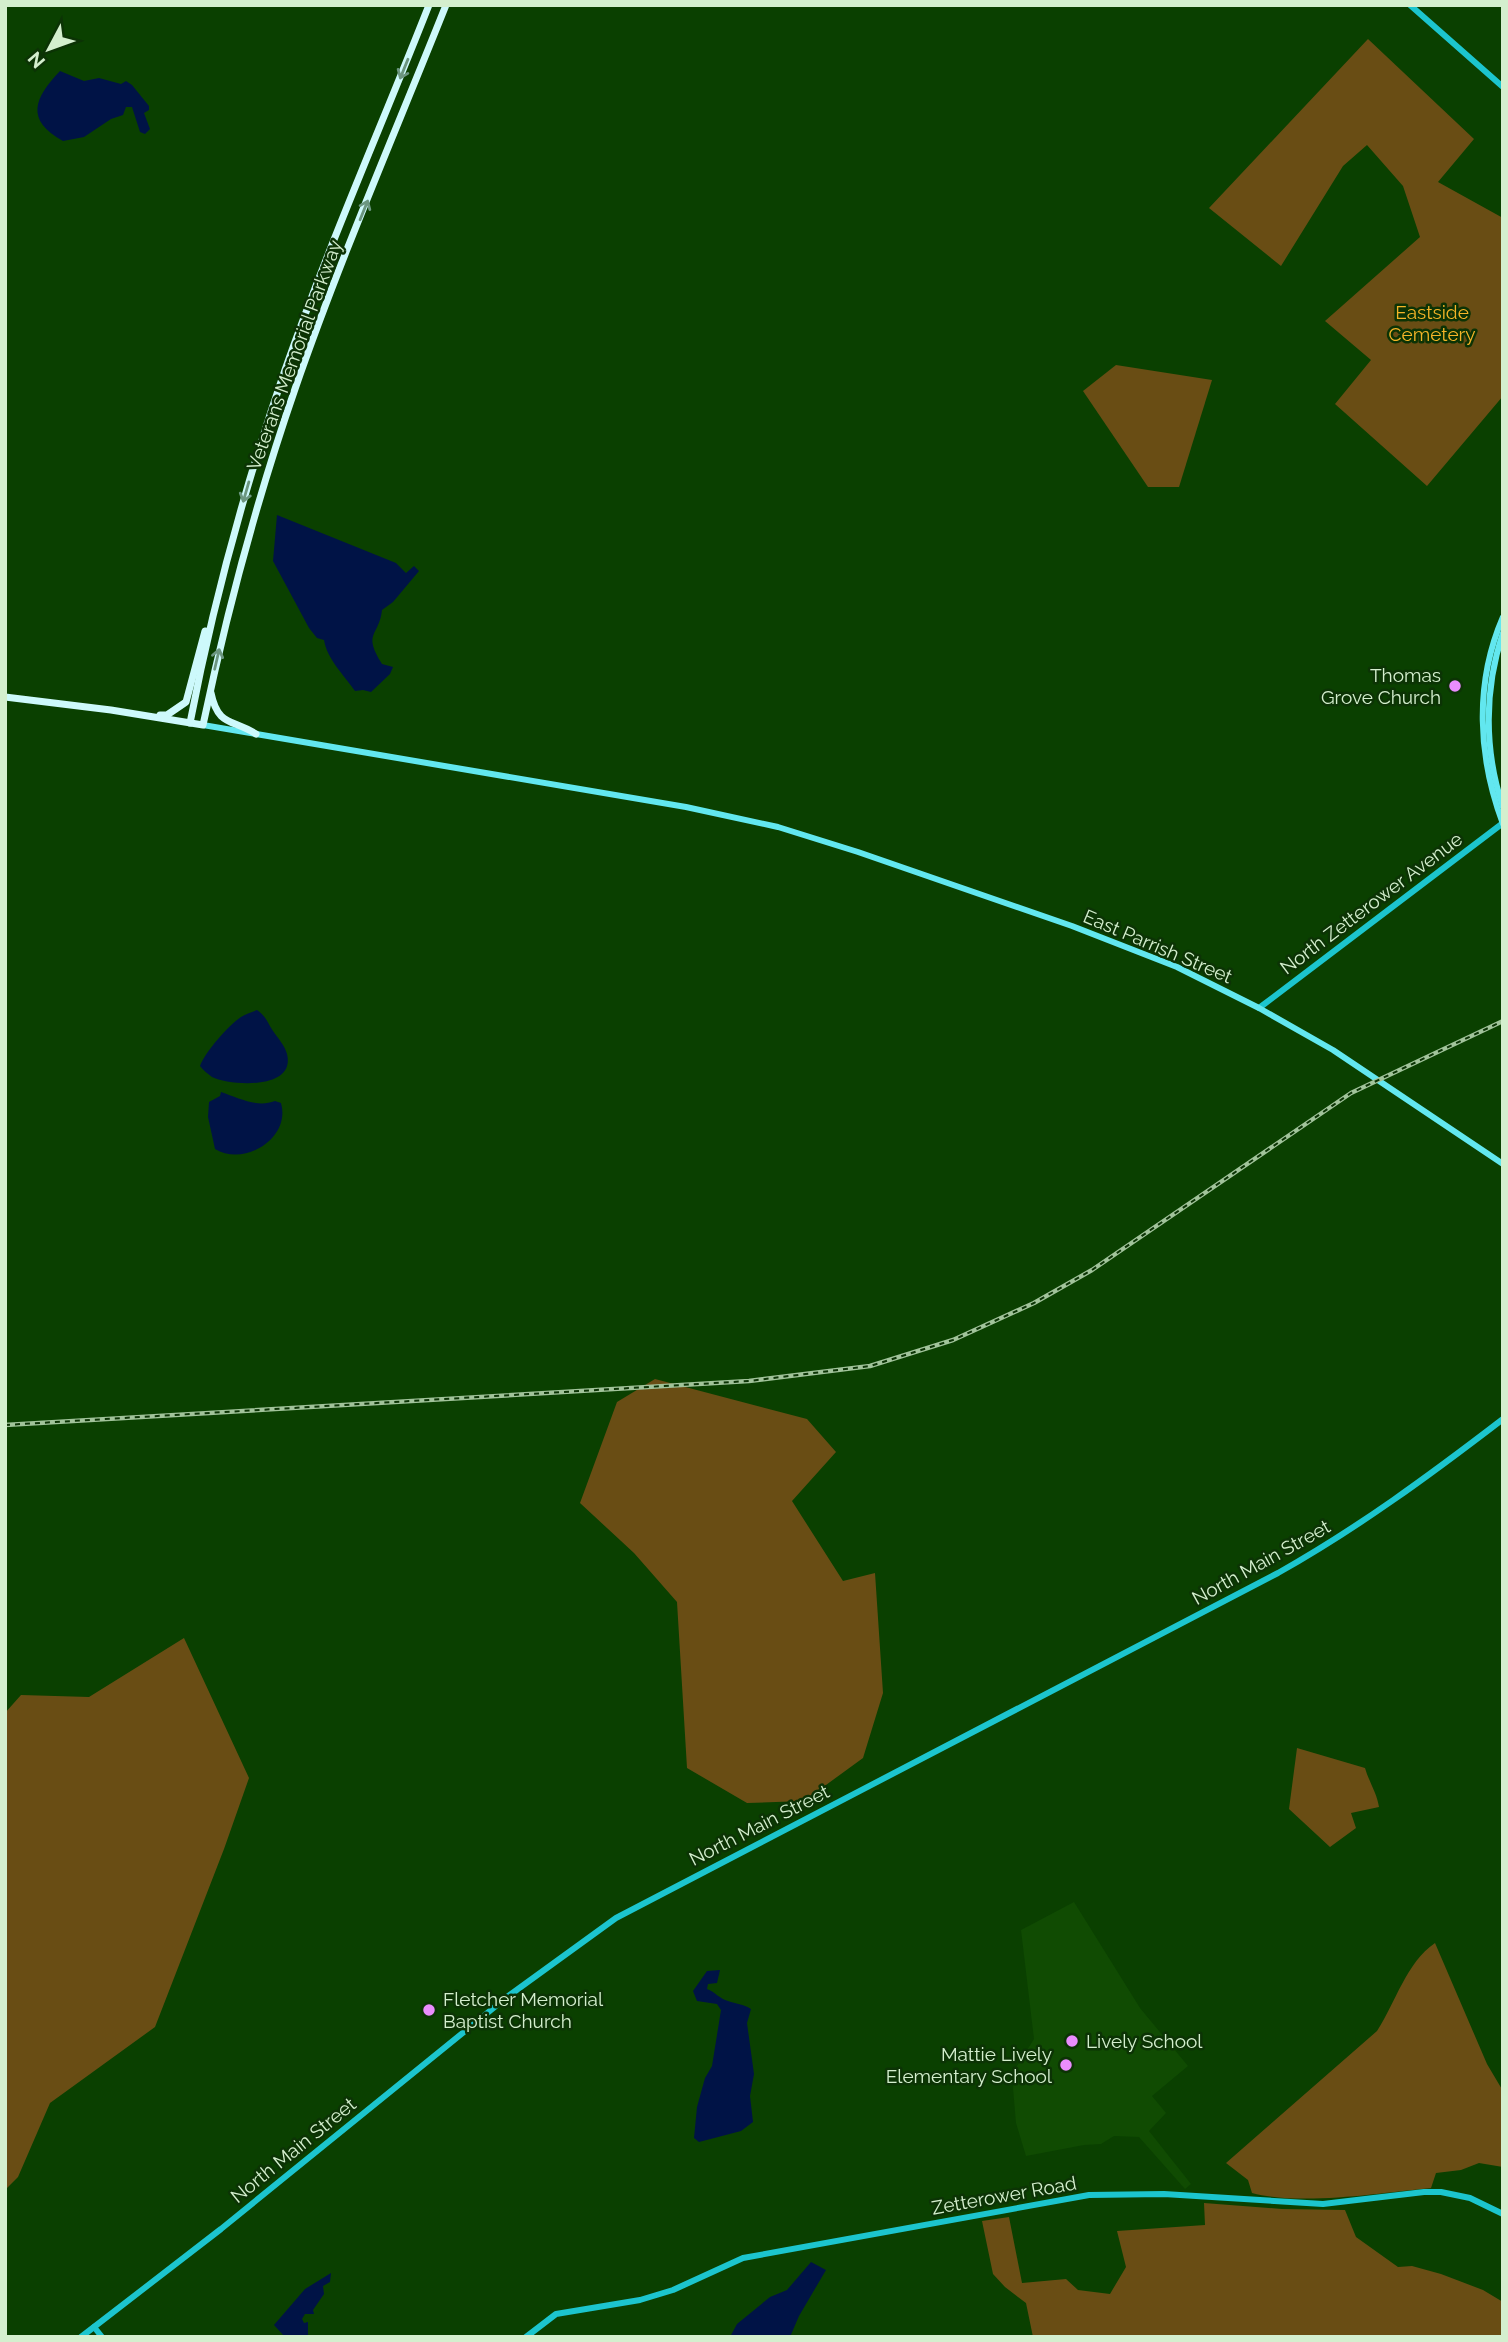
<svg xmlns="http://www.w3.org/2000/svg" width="1508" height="2342" font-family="Raleway,sans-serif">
<rect width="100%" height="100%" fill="#0a4000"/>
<polygon fill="#104b02" points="1074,1902 1140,2008 1188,2066 1152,2096 1166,2113 1149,2131 1191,2184 1185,2189 1139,2137 1114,2136 1101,2144 1084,2145 1026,2156 1016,2123 1013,2088 1015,2069 1034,2039 1021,1930"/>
<g fill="#694d14">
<polygon points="1368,39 1474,139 1438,182 1503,218 1503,396 1427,486 1335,404 1371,360 1325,321 1420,237 1403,186 1367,145 1343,166 1281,266 1209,208"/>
<polygon points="1116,365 1212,380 1179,487 1148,487 1083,391"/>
<polygon points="655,1379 807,1419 836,1452 792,1501 843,1581 875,1573 883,1693 863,1758 804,1801 747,1803 687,1768 677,1602 634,1553 580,1503 617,1402"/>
<polygon points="184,1638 249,1778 224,1849 155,2027 50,2103 18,2177 5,2190 5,1713 21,1695 89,1697"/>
<path d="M1297,1748l68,20c4,14 12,25 14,39l-28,6 5,15 -26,19 -41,-38z"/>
<path d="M1435,1943l52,121 16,27v76l-24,-4 -18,7 -25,3 -5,15c-52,5 -129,18 -179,5l-4,-13 -22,-17 151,-132c19,-29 29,-68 58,-88z"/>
<polygon points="1204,2203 1282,2209 1345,2210 1356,2237 1398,2267 1412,2266 1441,2274 1483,2290 1503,2302 1503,2337 1033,2337 1026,2303 1005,2287 993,2274 982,2221 1009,2217 1022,2283 1066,2279 1078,2290 1110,2294 1126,2267 1117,2231 1205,2225"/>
</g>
<g fill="#001346">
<path d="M60,71l24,10 15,-3 22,6 5,-3 6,4 17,21v4l-5,3 6,16 -5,5 -5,-2 -8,-25h-6l-3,8 -12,4 -27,18 -21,4c-38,-21 -29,-43 -3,-70z"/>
<path d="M277,515l119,48 10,10 8,-7 5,5 -26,31 -11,8c-3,27 -20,22 0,54l11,3 -3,7 -19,18 -8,-2 -8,1c-11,-16 -28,-32 -31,-51l-7,-2 -8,-10 -36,-67z"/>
<path d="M257,1010c9,6 10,12 16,21 5,7 12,15 14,23 9,36 -56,32 -75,23 -4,-3 -9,-7 -12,-11 5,-14 29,-41 41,-49 4,-3 11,-5 16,-7z"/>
<path d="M221,1092c18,6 36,16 54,9l6,2c10,35 -36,64 -66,46l-7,-32 1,-15 11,-6z"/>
<path d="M720,1970l-3,13 -9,1 -1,5c8,3 13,10 21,12 8,3 15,3 23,8l-4,14 7,51 -4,22 3,26 -12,9 -42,11 -5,-4 3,-31 8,-29 7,-12 9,-56 -4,-6 -20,-3 -4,-10 14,-20z"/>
<polygon points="811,2262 826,2270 799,2316 790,2337 730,2337 737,2324 770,2297 787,2290"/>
<polygon points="331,2273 330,2282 323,2286 324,2294 313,2310 314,2314 305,2314 302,2319 304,2323 308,2322 308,2337 285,2337 274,2325 305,2289"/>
</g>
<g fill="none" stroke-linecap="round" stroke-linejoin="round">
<g stroke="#1cc5ce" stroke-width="6">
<polyline points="1410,5 1503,87"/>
<polyline points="1259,1008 1503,823"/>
<polyline points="94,2327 102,2337"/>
<path d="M81,2337l140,-108 286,-232 109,-79 662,-345c80,-45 152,-98 225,-154"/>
<polyline points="526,2337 556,2314 640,2300 673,2290 743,2258 1089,2195 1164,2194 1323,2204 1424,2192 1441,2192 1470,2198 1503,2214"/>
</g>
<g stroke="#62e7ef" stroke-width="6">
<path d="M1503,617c-29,67 -25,140 0,207"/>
<path d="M1503,633c-19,56 -19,118 0,174"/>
<polyline points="203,725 686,807 778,827 858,852 1072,926 1177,967 1259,1008 1333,1050 1503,1164"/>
</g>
<g stroke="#cdf9fb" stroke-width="7">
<path d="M211,693c7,34 22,26 45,41"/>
<path d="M5,697l106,13 92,15c24,-114 54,-226 92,-336 45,-130 100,-256 151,-384"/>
<polyline points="160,715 167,715 186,702 205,631"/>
<path d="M190,723c23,-120 55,-237 95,-353 43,-123 96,-243 144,-365"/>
</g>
<g stroke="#a1c39a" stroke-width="4.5">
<polyline id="rail" points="5,1425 749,1381 870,1366 953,1340 1034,1303 1092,1270 1351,1093 1503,1021"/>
</g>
<use href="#rail" stroke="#0c3305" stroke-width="2" stroke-dasharray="5" stroke-linecap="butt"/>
</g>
<defs><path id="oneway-shaft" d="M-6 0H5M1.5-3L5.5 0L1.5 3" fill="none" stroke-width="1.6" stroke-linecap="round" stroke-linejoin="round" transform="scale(1.75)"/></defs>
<g stroke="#6c9680">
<use href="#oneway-shaft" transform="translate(404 69) rotate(112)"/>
<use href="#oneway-shaft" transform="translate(364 210) rotate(-68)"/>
<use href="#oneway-shaft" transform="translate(246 492) rotate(106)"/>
<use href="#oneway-shaft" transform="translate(217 659) rotate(-77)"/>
</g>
<g fill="#ea8dfd" stroke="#0c3305" stroke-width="2.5">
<circle cx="1455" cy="686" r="7"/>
<circle cx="429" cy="2010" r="7"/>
<circle cx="1072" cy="2041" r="7"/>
<circle cx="1066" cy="2065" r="7"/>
</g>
<g text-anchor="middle" stroke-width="5" stroke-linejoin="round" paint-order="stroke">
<g font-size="19" fill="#f5b428" stroke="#0c3305">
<text x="1432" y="319">Eastside<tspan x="1432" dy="22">Cemetery</tspan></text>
</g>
<g font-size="19" fill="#d4efce" stroke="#0c3305">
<text transform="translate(294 355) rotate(-70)" y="7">Veterans Memorial Parkway</text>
<text transform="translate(1371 903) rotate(-37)" y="7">North Zetterower Avenue</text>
<text transform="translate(1158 946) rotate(23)" y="7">East Parrish Street</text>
<text transform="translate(1261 1562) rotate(-29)" y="7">North Main Street</text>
<text transform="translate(759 1825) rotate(-27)" y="7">North Main Street</text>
<text transform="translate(293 2150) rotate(-39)" y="7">North Main Street</text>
<text transform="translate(1004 2195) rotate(-10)" y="7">Zetterower Road</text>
</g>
<g font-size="19" fill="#d4efce" stroke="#0c3305" text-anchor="end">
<text x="1441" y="682">Thomas<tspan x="1441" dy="22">Grove Church</tspan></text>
<text x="443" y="2006" text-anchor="start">Fletcher Memorial<tspan x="443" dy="22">Baptist Church</tspan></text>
<text x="1086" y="2048" text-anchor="start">Lively School</text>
<text x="1052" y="2061">Mattie Lively<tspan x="1052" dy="22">Elementary School</tspan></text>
</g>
</g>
<rect width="1508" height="2342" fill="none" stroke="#d4efce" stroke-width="14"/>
<g transform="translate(49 49) rotate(229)" stroke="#0c3305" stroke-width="5" paint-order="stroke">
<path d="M0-5L12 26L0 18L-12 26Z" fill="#d4efce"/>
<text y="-10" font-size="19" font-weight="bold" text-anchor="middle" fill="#d4efce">N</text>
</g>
</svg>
